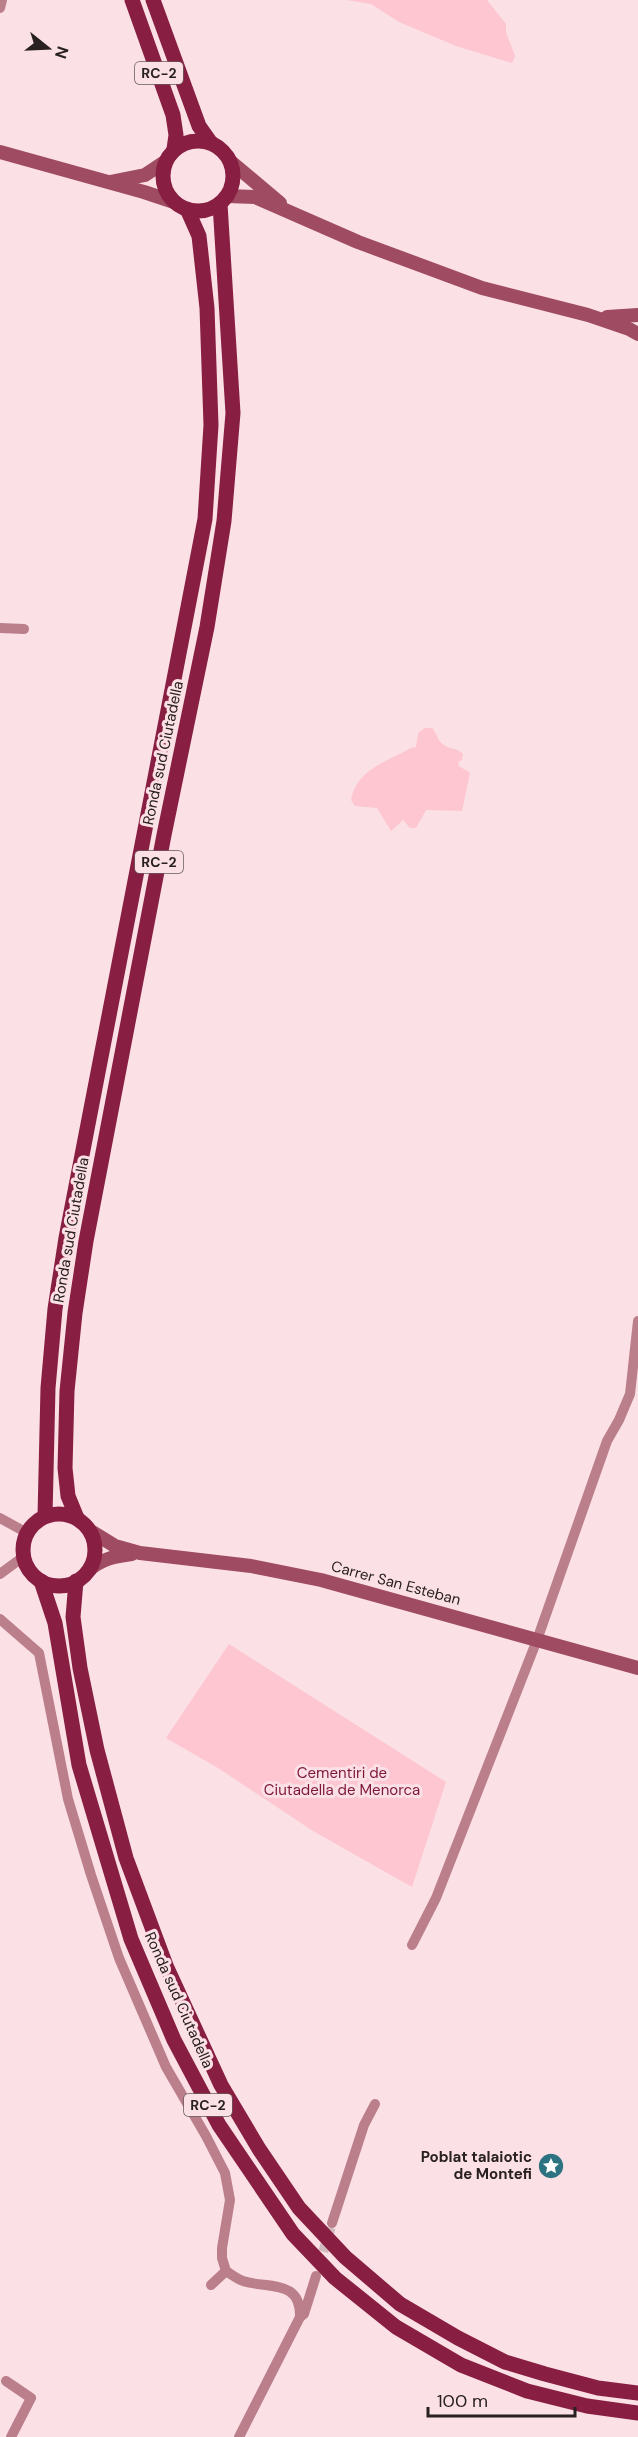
<svg xmlns="http://www.w3.org/2000/svg" width="638" height="2437" font-family="'DM Sans',sans-serif">
<rect width="100%" height="100%" fill="#fbe0e5"/>
<g fill="#fdc6d1">
<polygon points="347,0 487,0 506,24 506,32 515,56 512,63 456,46 399,22 371,4"/>
<path d="M425,728h7c5,5 5,13 12,17 7,5 11,2 19,9l-1,6 -4,2 1,4 11,7 -8,38 -36,-1 -10,18h-6l-7,-8 -12,11 -14,-23 -22,-2 -4,-6c6,-31 35,-38 60,-52l5,-1 2,-14z"/>
<polygon points="229,1644 446,1782 412,1887 313,1831 218,1768 166,1738"/>
</g>
<g fill="none" stroke-linecap="round" stroke-linejoin="round">
<polyline stroke="#d1babe" stroke-width="10" stroke-dasharray="10 5" stroke-linecap="butt" points="319,2266 332,2223"/>
<g stroke="#bb7f8c" stroke-width="10">
<polyline points="0,8 2,0"/>
<polyline points="0,628 24,629"/>
<polyline points="0,1518 27,1533"/>
<polyline points="0,1574 23,1557"/>
<polyline points="0,1619 39,1653 68,1799 91,1875 119,1958 166,2067 206,2136 225,2173 230,2200 222,2248 222,2258 226,2271"/>
<polyline points="412,1945 436,1898 537,1640 607,1441 619,1420 630,1394 638,1321"/>
<polyline points="332,2223 364,2125 375,2104"/>
<path d="M211,2285l15,-14c6,4 11,8 17,10 25,8 58,-2 57,36"/>
<polyline points="6,2381 31,2398 11,2437"/>
<polyline points="239,2437 300,2317 304,2314 316,2276"/>
</g>
<g stroke="#9f4b61" stroke-width="14">
<polyline points="0,152 144,192 174,202"/>
<polyline points="230,161 280,203"/>
<polyline points="110,182 145,175 166,161"/>
<polyline points="227,196 255,197 358,242 482,288 588,315 629,329 638,334"/>
<polyline points="607,317 638,315"/>
<polyline points="89,1530 115,1546 140,1553 251,1566 321,1580 638,1668"/>
<path d="M88,1571c13,-12 27,-15 44,-17"/>
</g>
<g stroke="#891e43" stroke-width="15">
<polyline points="132,0 173,115 176,135 174,149"/>
<polyline points="153,0 199,126 211,143"/>
<circle cx="198" cy="176" r="35"/>
<circle cx="59" cy="1550" r="36"/>
<polyline points="45,1516 48,1388 55,1309 66,1238 205,519 211,425 207,308 199,236 187,209"/>
<polyline points="77,1518 68,1496 65,1468 67,1391 75,1313 86,1241 164,835 207,627 224,521 233,413 220,204"/>
<polyline points="41,1581 55,1623 79,1765 131,1939 174,2040 219,2125 293,2234 335,2278 396,2327 461,2365 527,2391 587,2406 638,2413"/>
<polyline points="76,1581 73,1617 80,1668 97,1750 126,1858 167,1968 221,2085 259,2149 299,2208 345,2257 400,2304 458,2338 505,2362 545,2374 598,2388 638,2393"/>
</g>
</g>
<defs>
<g id="sight-disc" transform="scale(1.35)"><circle r="9.5" fill="#2d7281" stroke="#fbe0e5"/><path d="M0-6L1.8-2.2L6-1.7L2.9 1.2L3.7 5.4L0 3.3L-3.7 5.4L-2.9 1.2L-6-1.7L-1.8-2.2Z" fill="#fff"/></g>
</defs>
<g fill-rule="evenodd">
<use href="#sight-disc" x="551" y="2166"/>
</g>
<g text-anchor="middle" stroke-width="6" stroke-linejoin="round" paint-order="stroke">
<g fill="#fbe0e5" stroke="#685a5c" stroke-width="1.5">
<rect x="135" y="62" width="48" height="22" rx="4.5"/>
<rect x="135" y="851" width="48" height="22" rx="4.5"/>
<rect x="184" y="2094" width="48" height="22" rx="4.5"/>
</g>
<g font-size="14" font-weight="bold" fill="#292021">
<text x="159" y="78">RC-2</text>
<text x="159" y="867">RC-2</text>
<text x="208" y="2110">RC-2</text>
</g>
<g font-size="15" fill="#292021" stroke="#fbe0e5">
<text transform="translate(163 753) rotate(-78)" y="5">Ronda sud Ciutadella</text>
<text transform="translate(71 1230) rotate(-80)" y="5">Ronda sud Ciutadella</text>
<text transform="translate(396 1583) rotate(15)" y="5">Carrer San Esteban</text>
<text transform="translate(179 2000) rotate(66)" y="5">Ronda sud Ciutadella</text>
</g>
<g font-size="15" fill="#7d173c" stroke="#fbe0e5">
<text x="342" y="1778">Cementiri de<tspan x="342" dy="17">Ciutadella de Menorca</tspan></text>
</g>
<g font-size="15" font-weight="bold" fill="#292021" stroke="#fbe0e5" text-anchor="end">
<text x="532" y="2162">Poblat talaiotic<tspan x="532" dy="17">de Montefi</tspan></text>
</g>
</g>
<g transform="translate(48 48) rotate(108)" stroke="#fbe0e5" stroke-width="4.5" paint-order="stroke">
<path d="M0-4.5L10 22L0 15L-10 22Z" fill="#292021"/>
<text y="-9" font-size="16" font-weight="bold" text-anchor="middle" fill="#292021">N</text>
</g>
<path d="M428 2407v9h147v-9" fill="none" stroke="#292021" stroke-width="3"/>
<text x="437" y="2407" font-size="18" fill="#292021" stroke="#fbe0e5" stroke-width="4.5" paint-order="stroke">100 m</text>
</svg>
